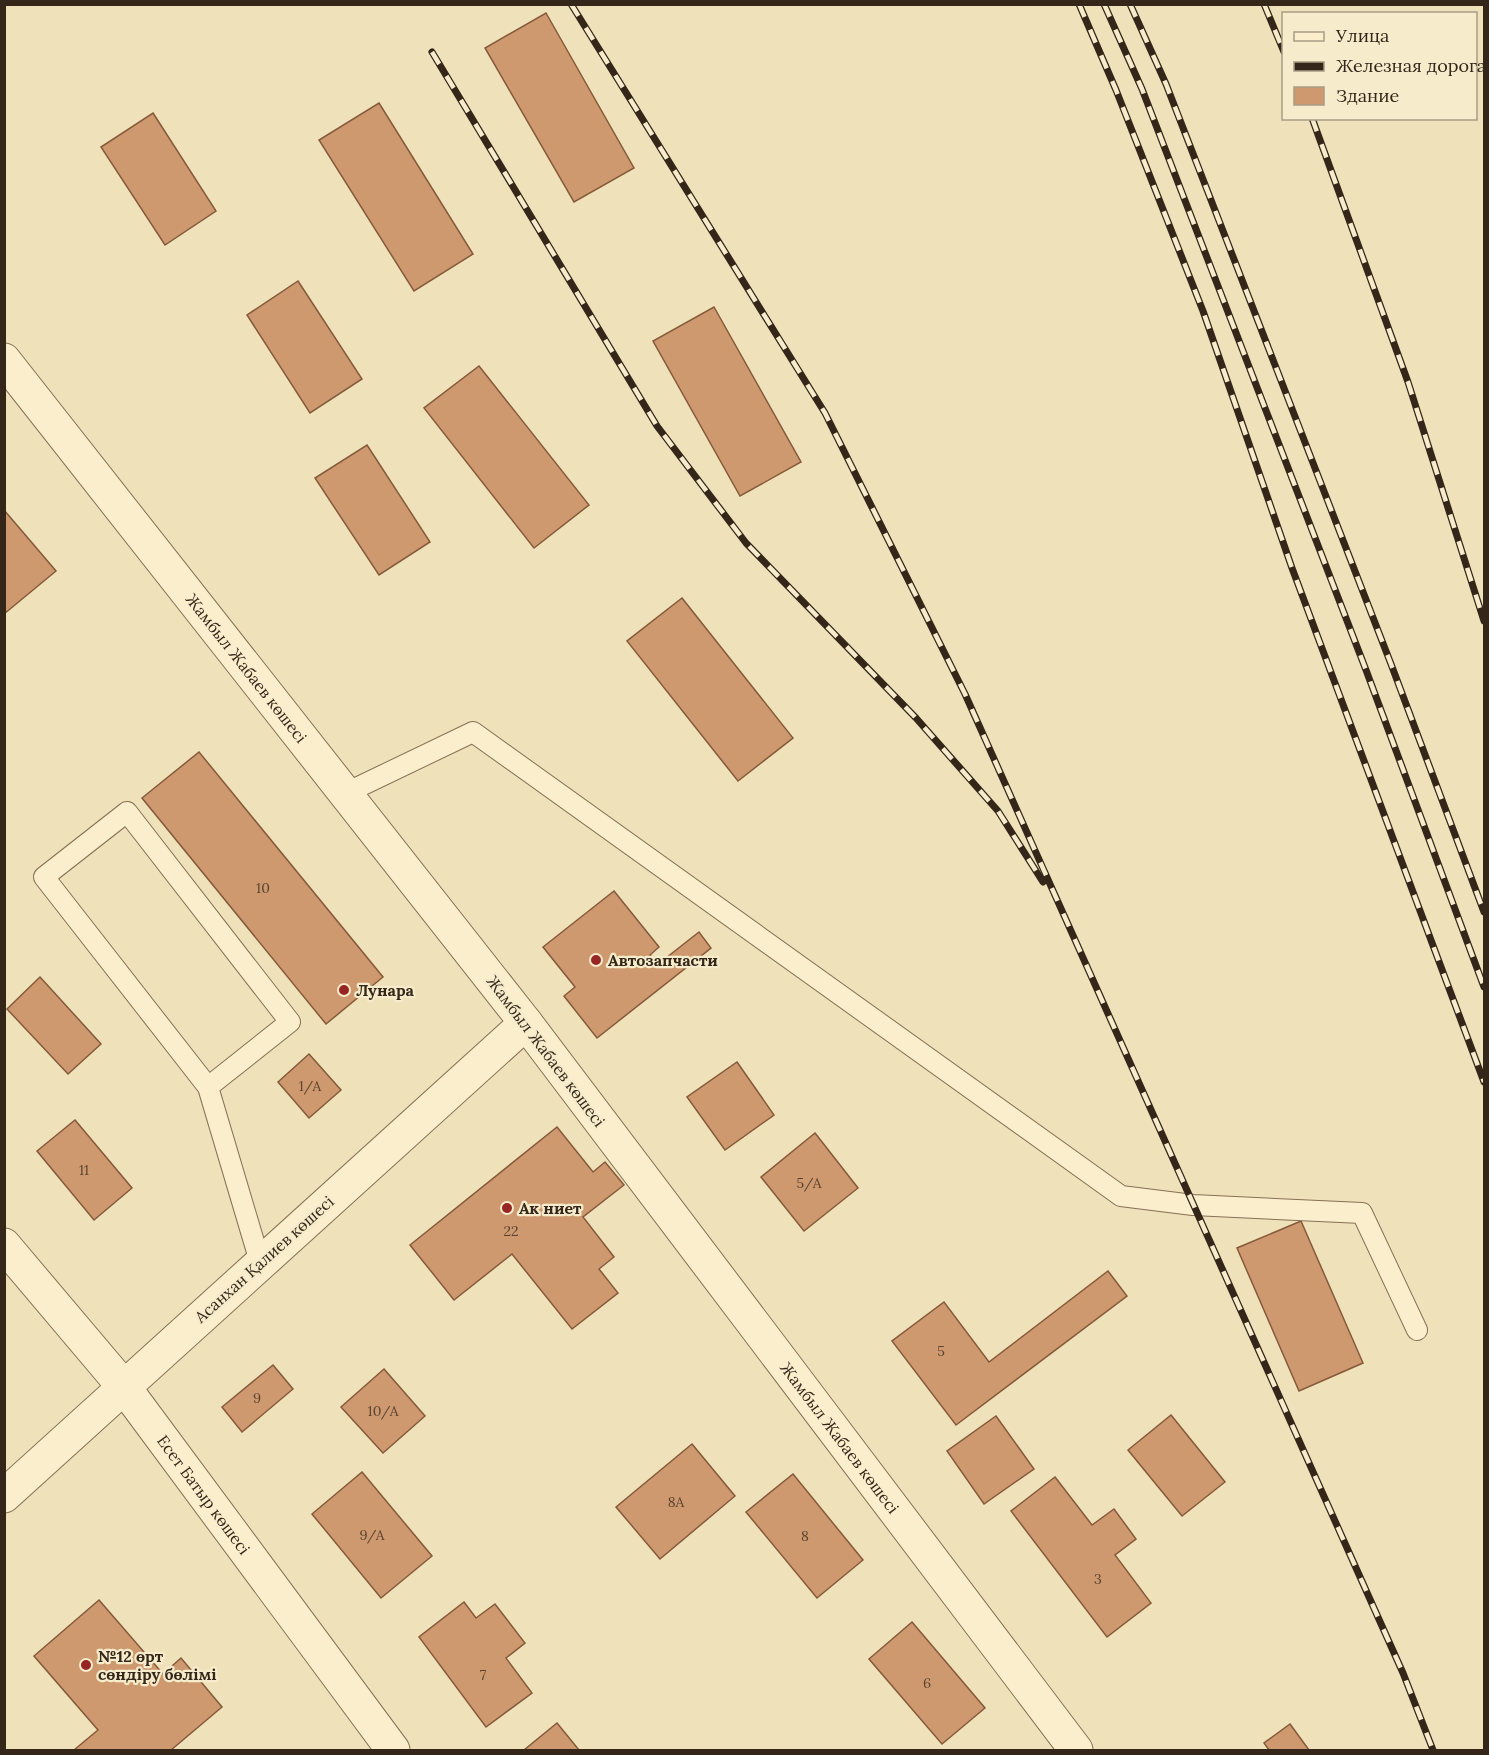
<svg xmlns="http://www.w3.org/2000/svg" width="1489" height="1755" font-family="Lora,serif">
<rect width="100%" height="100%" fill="#efe1ba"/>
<g fill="#ce996f" stroke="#855a3a" stroke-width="1.5">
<polygon points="546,13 634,168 574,202 485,48"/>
<polygon points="379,103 473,254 414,291 319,140"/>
<polygon points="153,113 216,211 165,245 101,147"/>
<polygon points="298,281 362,379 310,413 247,315"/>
<polygon points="714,307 801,462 740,496 653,341"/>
<polygon points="479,366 589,505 534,548 424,408"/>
<polygon points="367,445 430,542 379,575 315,478"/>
<polygon points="4,510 56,571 4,614"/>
<polygon points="682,598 793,738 738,781 627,641"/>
<polygon points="199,752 383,977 326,1024 142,798"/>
<polygon points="614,891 659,947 650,955 657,965 699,932 711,948 597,1038 564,996 575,987 543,947"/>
<polygon points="40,977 101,1044 68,1074 7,1009"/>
<polygon points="309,1054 341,1090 309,1118 278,1082"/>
<polygon points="737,1062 774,1115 725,1150 687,1097"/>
<polygon points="75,1120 132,1188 94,1220 37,1151"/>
<polygon points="557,1127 593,1172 605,1162 624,1185 583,1217 614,1257 599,1269 618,1293 572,1329 512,1254 454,1300 410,1245"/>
<polygon points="815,1133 858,1188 804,1231 761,1177"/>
<polygon points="1301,1221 1363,1363 1299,1391 1237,1248"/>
<polygon points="1108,1271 1127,1296 956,1425 892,1341 944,1302 989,1362"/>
<polygon points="273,1365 293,1389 242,1432 222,1407"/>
<polygon points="384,1369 425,1416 383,1453 341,1407"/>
<polygon points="1171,1415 1225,1482 1182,1516 1128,1450"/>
<polygon points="996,1416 1034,1469 984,1504 947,1451"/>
<polygon points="692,1444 735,1496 660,1559 616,1507"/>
<polygon points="362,1472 432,1556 381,1598 312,1514"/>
<polygon points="793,1474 863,1560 817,1598 746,1512"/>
<polygon points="1055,1477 1092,1525 1114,1509 1136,1539 1115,1555 1151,1603 1107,1637 1011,1511"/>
<polygon points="99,1600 163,1674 181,1658 222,1707 171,1750 74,1750 98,1730 34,1656"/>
<polygon points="464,1602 476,1618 495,1604 525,1643 506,1658 532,1693 486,1727 419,1637"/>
<polygon points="912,1622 985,1708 942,1744 869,1659"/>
<polygon points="557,1723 579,1750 524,1750"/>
<polygon points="1290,1724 1309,1750 1269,1750 1264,1743"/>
</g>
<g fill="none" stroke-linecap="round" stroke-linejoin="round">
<g stroke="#867054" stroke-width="22">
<g id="service">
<polyline points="346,793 473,732 1121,1196 1193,1205 1362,1213 1417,1330"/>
<polyline points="208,1087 290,1022 127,812 44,877 208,1087 260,1262"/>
</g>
</g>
<g stroke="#867054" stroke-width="35">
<g id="minor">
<path id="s1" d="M526,1023l550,727"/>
<path id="s2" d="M124,1387l269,363"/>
</g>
</g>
<g stroke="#867054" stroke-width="35">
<g id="tertiary">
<path id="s3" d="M4,360l522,663 -522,473"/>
<polyline points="4,1245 124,1387"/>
</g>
</g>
<use href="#service" stroke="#faeecd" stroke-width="20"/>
<use href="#minor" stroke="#faeecd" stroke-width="33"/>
<use href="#tertiary" stroke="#faeecd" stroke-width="33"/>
<g stroke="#34271a" stroke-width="7">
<g id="rail">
<polyline points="571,4 825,413 965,694 1403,1673 1433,1750"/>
<polyline points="1079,4 1116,90 1203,311 1292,568 1484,1082"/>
<polyline points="1104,4 1142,89 1366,670 1484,987"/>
<polyline points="1130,4 1166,84 1391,664 1484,912"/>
<polyline points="1264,4 1284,52"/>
<polyline points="432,52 657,426 746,543 916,718 998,811 1043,882"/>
<polyline points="1312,118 1408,382 1484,621"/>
</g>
</g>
<use href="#rail" stroke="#f6ebca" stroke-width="4.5" stroke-dasharray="14" stroke-linecap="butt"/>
</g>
<g fill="#962523" stroke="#f6ebca" stroke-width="2">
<circle cx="596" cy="960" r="6"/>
<circle cx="344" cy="990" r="6"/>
<circle cx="507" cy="1208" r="6"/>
<circle cx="86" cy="1665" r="6"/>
</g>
<g text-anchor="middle" stroke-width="4.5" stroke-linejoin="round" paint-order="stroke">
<g font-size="14" fill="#5a442f">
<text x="263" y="893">10</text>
<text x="310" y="1091">1/А</text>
<text x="84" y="1175">11</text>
<text x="809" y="1188">5/А</text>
<text x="511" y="1236">22</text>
<text x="941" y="1356">5</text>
<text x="257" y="1403">9</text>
<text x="383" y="1416">10/А</text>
<text x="676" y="1507">8А</text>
<text x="372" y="1540">9/А</text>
<text x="805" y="1541">8</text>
<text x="1098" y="1584">3</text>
<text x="483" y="1680">7</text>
<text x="927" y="1688">6</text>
</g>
<g font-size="16" fill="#34271a" stroke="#f6ebca">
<text dy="6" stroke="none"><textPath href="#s3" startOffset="392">Жамбыл Жабаев көшесі</textPath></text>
<text transform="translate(546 1051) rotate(53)" y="6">Жамбыл Жабаев көшесі</text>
<text transform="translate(264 1259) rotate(-42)" y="6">Асанхан Қалиев көшесі</text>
<text dy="6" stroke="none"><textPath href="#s1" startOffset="520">Жамбыл Жабаев көшесі</textPath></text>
<text dy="6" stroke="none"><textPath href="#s2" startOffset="134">Есет Батыр көшесі</textPath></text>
</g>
<g font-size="16" font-weight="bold" fill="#34271a" stroke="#f6ebca" text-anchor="start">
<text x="608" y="966">Автозапчасти</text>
<text x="356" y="996">Лунара</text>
<text x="519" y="1214">Ак ниет</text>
<text x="98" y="1662">№12 өрт<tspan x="98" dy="18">сөндіру бөлімі</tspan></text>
</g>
</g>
<rect width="1489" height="1755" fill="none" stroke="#34271a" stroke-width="12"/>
<rect x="1282" y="12" width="195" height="108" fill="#f6ebca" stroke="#a89d84" stroke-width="1.5"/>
<rect x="1294" y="32" width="30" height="9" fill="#faeecd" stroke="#a89d84" stroke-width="1.5"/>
<text x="1336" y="42" font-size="18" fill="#34271a">Улица</text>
<rect x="1294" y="62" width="30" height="9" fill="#34271a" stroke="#a89d84" stroke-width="1.5"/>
<text x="1336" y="72" font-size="18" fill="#34271a">Железная дорога</text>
<rect x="1294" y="87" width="30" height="18" fill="#ce996f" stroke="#a89d84" stroke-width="1.5"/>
<text x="1336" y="102" font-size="18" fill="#34271a">Здание</text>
</svg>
